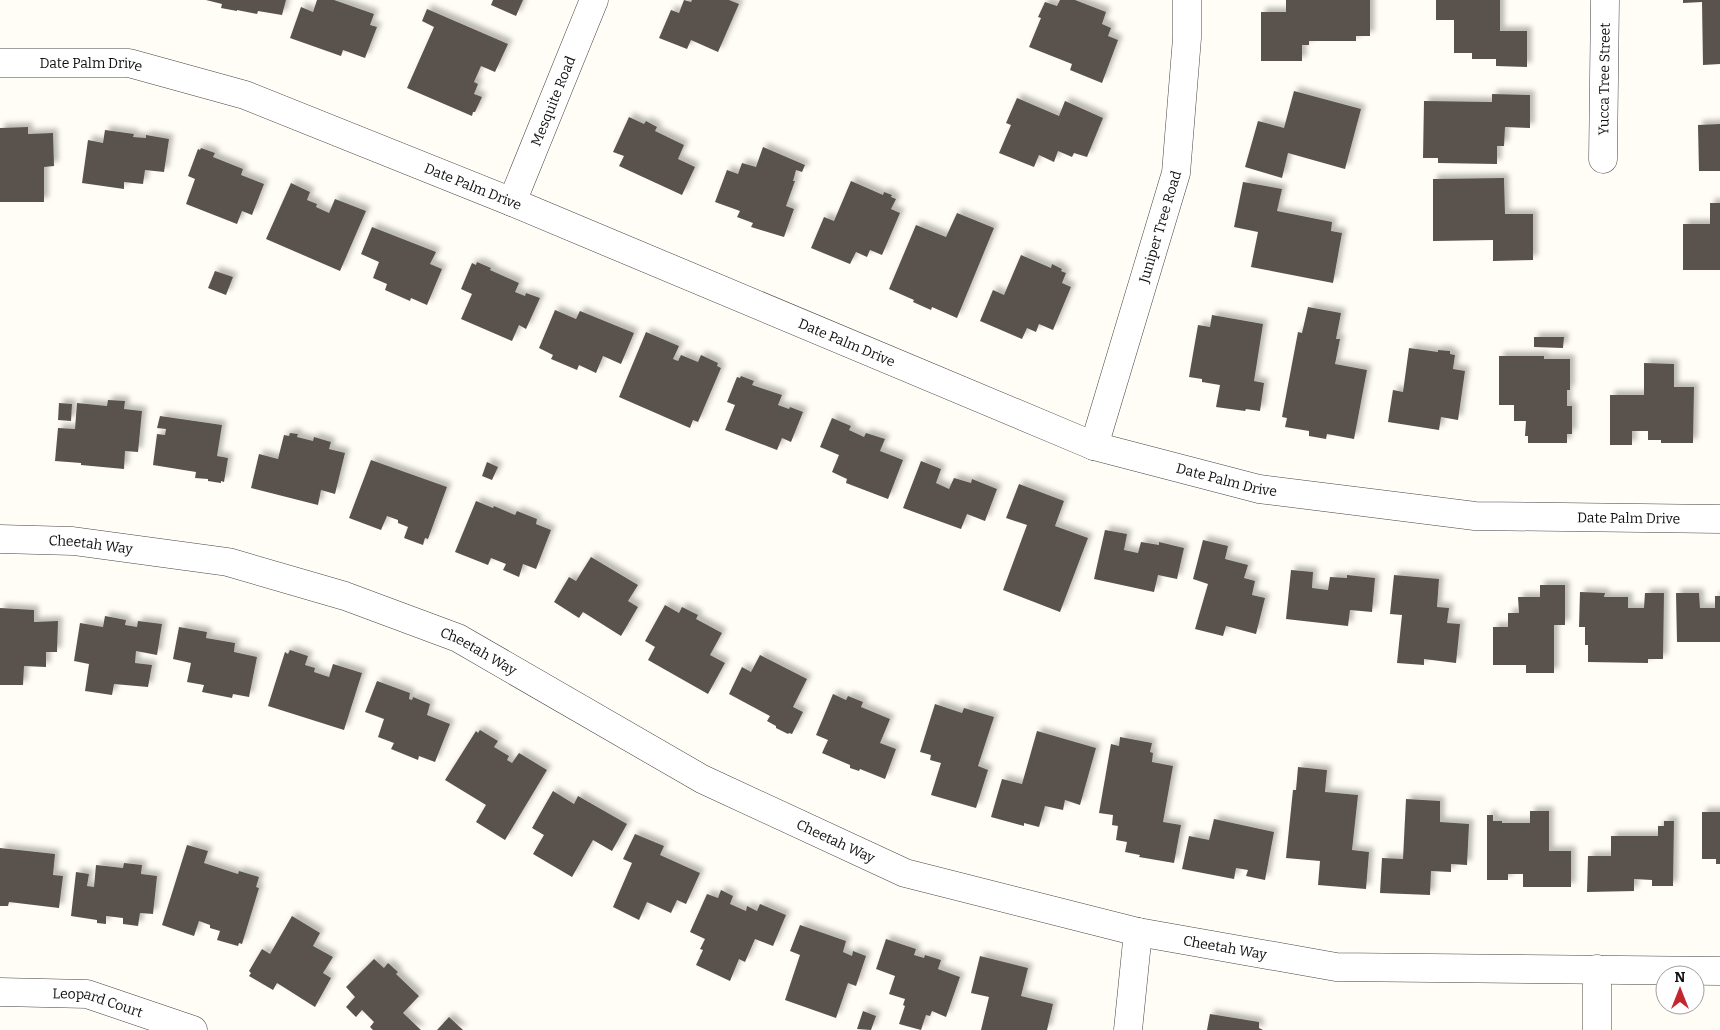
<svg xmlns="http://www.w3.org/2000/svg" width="1720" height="1030" font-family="Bitter,serif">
<defs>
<filter id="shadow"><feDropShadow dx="4.5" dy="-4.5" stdDeviation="2.5" flood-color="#0004"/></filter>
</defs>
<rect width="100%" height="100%" fill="#fffdf5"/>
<g fill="#5a524d" filter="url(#shadow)">
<polygon points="206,0 286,0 282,15 258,11 257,14 237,10 237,11 221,8 222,4"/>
<polygon points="317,0 334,0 374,14 370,25 377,27 365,58 343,50 341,56 290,38 301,7 313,12"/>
<polygon points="493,0 523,0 516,16 491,5"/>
<polygon points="684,0 691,2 692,0 729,0 739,4 718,52 691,40 687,49 659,38 671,10 679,13"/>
<polygon points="1060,0 1075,0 1106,12 1102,24 1111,28 1108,36 1118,40 1102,83 1070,70 1072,64 1029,47 1041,18 1038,17 1045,2 1057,6"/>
<polygon points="1286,0 1370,0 1370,36 1356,36 1356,41 1309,41 1309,45 1302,45 1302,61 1261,61 1261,12 1286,12"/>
<polygon points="1436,0 1500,0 1500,31 1527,31 1527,67 1496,66 1496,59 1472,59 1472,53 1454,53 1454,20 1436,20"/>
<polygon points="1683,0 1720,0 1720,64 1703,65 1702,2 1683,3"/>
<polygon points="427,9 508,44 495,72 481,66 474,82 478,84 474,94 482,97 475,112 473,112 472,116 407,88 434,27 422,21"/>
<polygon points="1294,91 1361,109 1345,169 1288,153 1282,178 1245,167 1258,121 1284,128"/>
<polygon points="1492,94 1530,95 1530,128 1505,127 1504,146 1497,146 1497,164 1438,163 1438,158 1423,158 1424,101 1492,102"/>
<polygon points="1017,98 1059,116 1065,101 1103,118 1087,157 1074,153 1072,157 1058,151 1054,162 1039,155 1034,167 999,153 1011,125 1006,123"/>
<polygon points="629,117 644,124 646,121 657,127 655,131 684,145 678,159 695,167 682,195 619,166 624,156 613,152"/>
<polygon points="1720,124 1720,171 1699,171 1698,125"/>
<polygon points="28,127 28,134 53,133 54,166 44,167 44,202 0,202 0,128"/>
<polygon points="105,130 134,134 133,137 146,138 146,135 169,139 164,172 145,170 143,184 124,182 124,189 82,183 88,140 103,143"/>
<polygon points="763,147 805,165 802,172 796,170 793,181 795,181 786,206 794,209 784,237 751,227 753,223 737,217 740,211 715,202 727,170 738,174 742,163 756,167"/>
<polygon points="201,148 215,153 213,157 243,169 241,175 264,184 252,215 242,211 237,224 186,204 195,179 188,176 198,149 200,150"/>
<polygon points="1504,178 1505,214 1533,214 1533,260 1493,261 1493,240 1433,241 1433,179"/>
<polygon points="851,181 883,195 884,192 892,195 891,197 896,199 891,209 900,213 882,255 870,250 867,257 856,252 850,264 811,248 824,217 834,221"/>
<polygon points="1243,182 1282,189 1277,211 1332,222 1331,231 1342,233 1333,283 1251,267 1258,232 1234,227"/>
<polygon points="291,183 310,192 307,200 317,204 316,207 329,213 335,199 366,211 340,271 266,239"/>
<polygon points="1710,203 1720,203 1720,270 1683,270 1683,224 1710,224"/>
<polygon points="957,213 994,228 957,318 932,307 931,310 913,302 914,300 889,289 916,225 946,237"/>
<polygon points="372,227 436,252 430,264 442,269 427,305 411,298 410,301 385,290 387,284 373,278 379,262 361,254"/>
<polygon points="1021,255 1051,268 1052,264 1062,269 1061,271 1066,273 1062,283 1071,287 1053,330 1039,324 1036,332 1027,328 1022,339 980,321 993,290 1004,295"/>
<polygon points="477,262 491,268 490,270 519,283 515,292 525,296 526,293 540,298 526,329 519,325 512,341 461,319 472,294 461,289 472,263 476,265"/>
<polygon points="215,271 233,277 226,295 208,288"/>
<polygon points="1308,307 1341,313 1336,339 1340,339 1335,364 1367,370 1354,439 1327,434 1326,439 1309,436 1309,431 1285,427 1287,418 1282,417 1298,332 1302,333"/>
<polygon points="555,310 576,319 580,311 634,333 621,364 603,356 596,373 579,365 577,370 551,359 553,355 539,348"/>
<polygon points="1212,315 1263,324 1254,381 1264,383 1260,411 1246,409 1245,411 1216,407 1220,385 1202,382 1202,379 1189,377 1198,325 1210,327"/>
<polygon points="646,332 679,346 673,359 678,361 681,355 698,362 701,355 718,363 717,366 721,368 698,422 693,420 690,428 619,397"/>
<polygon points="1534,337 1564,337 1563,348 1534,347"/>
<polygon points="1409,348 1438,352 1438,350 1450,351 1450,354 1455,355 1453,369 1465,371 1458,420 1441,417 1439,430 1388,422 1393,390 1403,392"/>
<polygon points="1499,356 1544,356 1544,359 1570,359 1570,390 1567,390 1567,406 1572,406 1572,434 1567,434 1567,443 1528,443 1528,436 1525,436 1526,421 1514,421 1514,405 1499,405"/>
<polygon points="1644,363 1674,364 1674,387 1694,387 1693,443 1661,443 1661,440 1648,440 1648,431 1632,431 1632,445 1610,445 1610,395 1644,395"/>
<polygon points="741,376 754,381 752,385 782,395 778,405 789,409 790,407 803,412 791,442 782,438 777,450 725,430 735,405 727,402 737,377 740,378"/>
<polygon points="108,400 125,401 124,409 142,411 138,452 125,451 124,469 81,465 81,463 55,461 58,428 75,429 77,403 107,406"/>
<polygon points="59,403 72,404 71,421 58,420"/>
<polygon points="160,416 222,425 217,456 228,458 224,482 221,481 221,483 208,481 208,479 195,478 196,472 153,465 157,434 165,435 166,429 157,428"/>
<polygon points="832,418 851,426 849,430 864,437 866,433 885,439 880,451 903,460 888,499 846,483 847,479 832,472 839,455 820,447"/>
<polygon points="290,433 298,434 297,437 313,441 314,437 331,442 329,449 345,453 335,494 321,490 318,505 251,488 259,454 278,459 284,435 289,436"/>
<polygon points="371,460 447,487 428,539 425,538 423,545 404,538 408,527 398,523 398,520 387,516 381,530 349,518"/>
<polygon points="921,461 941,469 936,483 949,489 954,478 971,483 972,479 997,489 985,521 967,514 961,529 903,508"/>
<polygon points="487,462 498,467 492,480 482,476"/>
<polygon points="1019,484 1064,501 1055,526 1088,538 1060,612 1003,590 1027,525 1006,518"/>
<polygon points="476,501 493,508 494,506 515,515 517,511 537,519 536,524 551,530 536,569 523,564 519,577 503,570 506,564 491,558 488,565 455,552"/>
<polygon points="1105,530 1127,534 1124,550 1138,553 1141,542 1159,545 1159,542 1184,548 1177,579 1158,575 1154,592 1094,579"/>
<polygon points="1203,540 1228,546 1225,559 1248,565 1244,578 1255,581 1252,595 1265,598 1256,634 1226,626 1223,636 1195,629 1208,584 1193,579"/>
<polygon points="591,557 638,585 628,601 638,607 621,636 583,612 579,618 554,602 569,577 576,581"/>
<polygon points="1291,570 1313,572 1312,588 1328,590 1330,577 1347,578 1347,575 1375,578 1372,612 1350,610 1348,626 1286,619"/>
<polygon points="1394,575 1439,579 1437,607 1449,608 1447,623 1460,624 1456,663 1424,659 1424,665 1397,663 1402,615 1390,614"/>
<polygon points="1540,585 1565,585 1565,625 1554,625 1554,673 1526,673 1526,665 1493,665 1493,627 1508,627 1508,613 1519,613 1518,597 1540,597"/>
<polygon points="1580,592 1605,593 1604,597 1628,597 1628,608 1644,608 1645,593 1664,593 1663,659 1648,659 1648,663 1588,662 1588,645 1585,645 1585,627 1579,627"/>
<polygon points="1676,593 1699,593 1700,608 1715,608 1715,596 1720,596 1720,642 1677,642"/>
<polygon points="665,605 679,613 682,607 698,615 696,619 722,633 710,655 725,663 708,694 648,660 655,647 645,641"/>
<polygon points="0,608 34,610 34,622 58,621 57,652 46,652 46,667 24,666 23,685 0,685"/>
<polygon points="105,616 126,620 125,625 137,627 138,621 162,624 157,655 136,651 135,663 152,665 148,687 114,684 112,695 85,691 89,664 74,661 80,623 103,627"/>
<polygon points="179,627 207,632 206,638 235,643 234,652 257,657 249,697 233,694 232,698 202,692 204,685 187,682 191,663 173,659"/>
<polygon points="290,650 308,656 305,665 315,668 314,672 329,677 333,664 362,673 344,730 268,706 285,652 288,654"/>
<polygon points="760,655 807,679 793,707 803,712 792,734 789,733 788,734 776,728 776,726 767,721 770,716 729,694 742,667 751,672"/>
<polygon points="377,681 410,693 409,699 412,700 413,697 430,704 427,715 450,724 435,762 419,756 418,760 391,749 394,743 378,737 384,719 365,712"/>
<polygon points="833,694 846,700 848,696 863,702 861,707 890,719 880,743 896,749 885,779 860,769 859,771 850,768 850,765 822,753 828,740 816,735"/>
<polygon points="935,704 962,713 964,708 994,717 978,766 988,770 976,808 931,795 941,763 930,760 931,755 920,752"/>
<polygon points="480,730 498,741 494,747 509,756 507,760 512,763 519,753 547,770 505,840 476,822 486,805 445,780 476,731 478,733"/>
<polygon points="1037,731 1096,748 1080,805 1065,800 1063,810 1045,806 1039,827 1024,823 1024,826 991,817 1002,779 1022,784"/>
<polygon points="1120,737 1152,743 1150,752 1153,753 1152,762 1173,766 1163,822 1181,825 1174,863 1139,857 1140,855 1125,852 1127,842 1116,840 1118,826 1112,825 1113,815 1099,813 1111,744 1119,746"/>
<polygon points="1298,767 1327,770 1325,792 1358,795 1352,850 1369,852 1366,889 1318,885 1320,861 1286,858 1293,790 1296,790"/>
<polygon points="553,791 574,804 578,796 627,824 612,851 593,840 572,877 533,854 544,835 532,828"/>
<polygon points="1406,799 1440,801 1440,822 1469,824 1467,865 1451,864 1451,872 1431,871 1430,895 1380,893 1382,858 1403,859"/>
<polygon points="1530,811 1549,811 1549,851 1571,851 1571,887 1523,887 1523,874 1508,874 1508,880 1487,880 1487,815 1493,815 1493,821 1502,821 1502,823 1530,823"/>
<polygon points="1702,812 1720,812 1720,864 1716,864 1716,859 1702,859"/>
<polygon points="1214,819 1274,832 1265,880 1246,876 1248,870 1236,868 1234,879 1182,869 1189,836 1209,840"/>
<polygon points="1664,821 1674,821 1673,886 1652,886 1652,880 1634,879 1634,891 1587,892 1588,856 1611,856 1611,836 1658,836 1658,826 1664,826"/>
<polygon points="635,834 664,846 660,855 700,873 686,904 677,900 671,913 647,902 639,920 613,907 632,863 623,859"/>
<polygon points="187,845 208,851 204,863 238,874 239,871 259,877 256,887 259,888 242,944 239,943 238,946 217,940 220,931 210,928 210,925 199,921 194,936 162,925"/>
<polygon points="0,848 55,854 53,875 63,876 59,908 9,902 8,906 0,906"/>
<polygon points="124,863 142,865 141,874 157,876 153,914 140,913 138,926 123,924 123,918 106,916 106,924 97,923 97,920 71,916 76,872 89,874 87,886 94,887 96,865 123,868"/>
<polygon points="721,890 733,896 730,904 746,911 747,906 757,911 760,904 786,915 773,946 755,939 745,962 739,959 730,981 696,965 703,950 700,949 705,939 690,932 707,894 718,898"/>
<polygon points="292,916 320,933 313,946 333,957 323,973 331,978 315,1007 277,983 273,990 249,976 251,973 249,971 262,949 270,954"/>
<polygon points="800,925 846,941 843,952 852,956 853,951 866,956 856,986 848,983 836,1018 785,1000 800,955 790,951"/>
<polygon points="886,939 916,949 914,955 924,958 925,955 941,960 938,969 960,977 946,1017 932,1011 930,1016 926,1015 921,1030 899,1024 905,1006 903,1005 905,999 889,994 895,976 876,969"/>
<polygon points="980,956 1028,968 1021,996 1053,1004 1047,1030 981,1030 989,997 971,993"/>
<polygon points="374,959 384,968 388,963 398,972 396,974 419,996 403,1013 421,1030 373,1030 370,1027 374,1022 362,1010 356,1017 346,1007 355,997 346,987"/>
<polygon points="863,1011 876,1016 871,1030 857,1029"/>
<polygon points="1210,1014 1259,1022 1259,1028 1263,1030 1207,1030"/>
<polygon points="449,1017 463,1030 437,1030"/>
</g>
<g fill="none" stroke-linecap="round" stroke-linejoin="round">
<g stroke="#444" stroke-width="29">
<g id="minor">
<path id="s1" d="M0,63h129l116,32 267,107 582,244 165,43 216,27 245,3"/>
<path id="s2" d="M1603,159l2,-159"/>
<path id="s3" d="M512,202l82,-202"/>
<path id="s4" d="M1094,446l82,-273 11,-135v-38"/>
<path id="s5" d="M0,539l73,2 155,21 117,34 113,42 244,141 203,94 233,59 198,35 384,4"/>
<path id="s6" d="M0,992l87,2 106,36"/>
<polyline points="1128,1030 1138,932"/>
<polyline points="1597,1030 1597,969"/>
</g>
</g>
<use href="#minor" stroke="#fff" stroke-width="28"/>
</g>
<g text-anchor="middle" stroke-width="5" stroke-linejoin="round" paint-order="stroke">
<g font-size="14" fill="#111" stroke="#fff">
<text dy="5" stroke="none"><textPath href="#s1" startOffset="91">Date Palm Drive</textPath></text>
<text dy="5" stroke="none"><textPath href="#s2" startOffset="80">Yucca Tree Street</textPath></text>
<text dy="5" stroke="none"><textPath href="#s3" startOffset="109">Mesquite Road</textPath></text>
<text dy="5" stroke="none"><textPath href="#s1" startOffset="495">Date Palm Drive</textPath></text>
<text dy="5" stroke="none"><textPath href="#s4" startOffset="229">Juniper Tree Road</textPath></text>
<text dy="5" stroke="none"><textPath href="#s1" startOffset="900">Date Palm Drive</textPath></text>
<text dy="5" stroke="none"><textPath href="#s1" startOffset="1305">Date Palm Drive</textPath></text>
<text dy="5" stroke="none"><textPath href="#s1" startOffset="1710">Date Palm Drive</textPath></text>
<text dy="5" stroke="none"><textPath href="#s5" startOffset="91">Cheetah Way</textPath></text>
<text dy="5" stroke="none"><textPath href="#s5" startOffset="496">Cheetah Way</textPath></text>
<text dy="5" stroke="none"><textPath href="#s5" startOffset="901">Cheetah Way</textPath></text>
<text dy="5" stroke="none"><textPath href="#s5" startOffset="1306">Cheetah Way</textPath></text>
<text dy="5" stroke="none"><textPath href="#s6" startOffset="99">Leopard Court</textPath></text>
</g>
</g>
<g transform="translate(1680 990)"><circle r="24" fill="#ffffff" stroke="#a0a0a0"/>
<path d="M0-4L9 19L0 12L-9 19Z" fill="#c4262e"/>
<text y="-8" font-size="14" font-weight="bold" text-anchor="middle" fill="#111111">N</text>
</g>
</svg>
